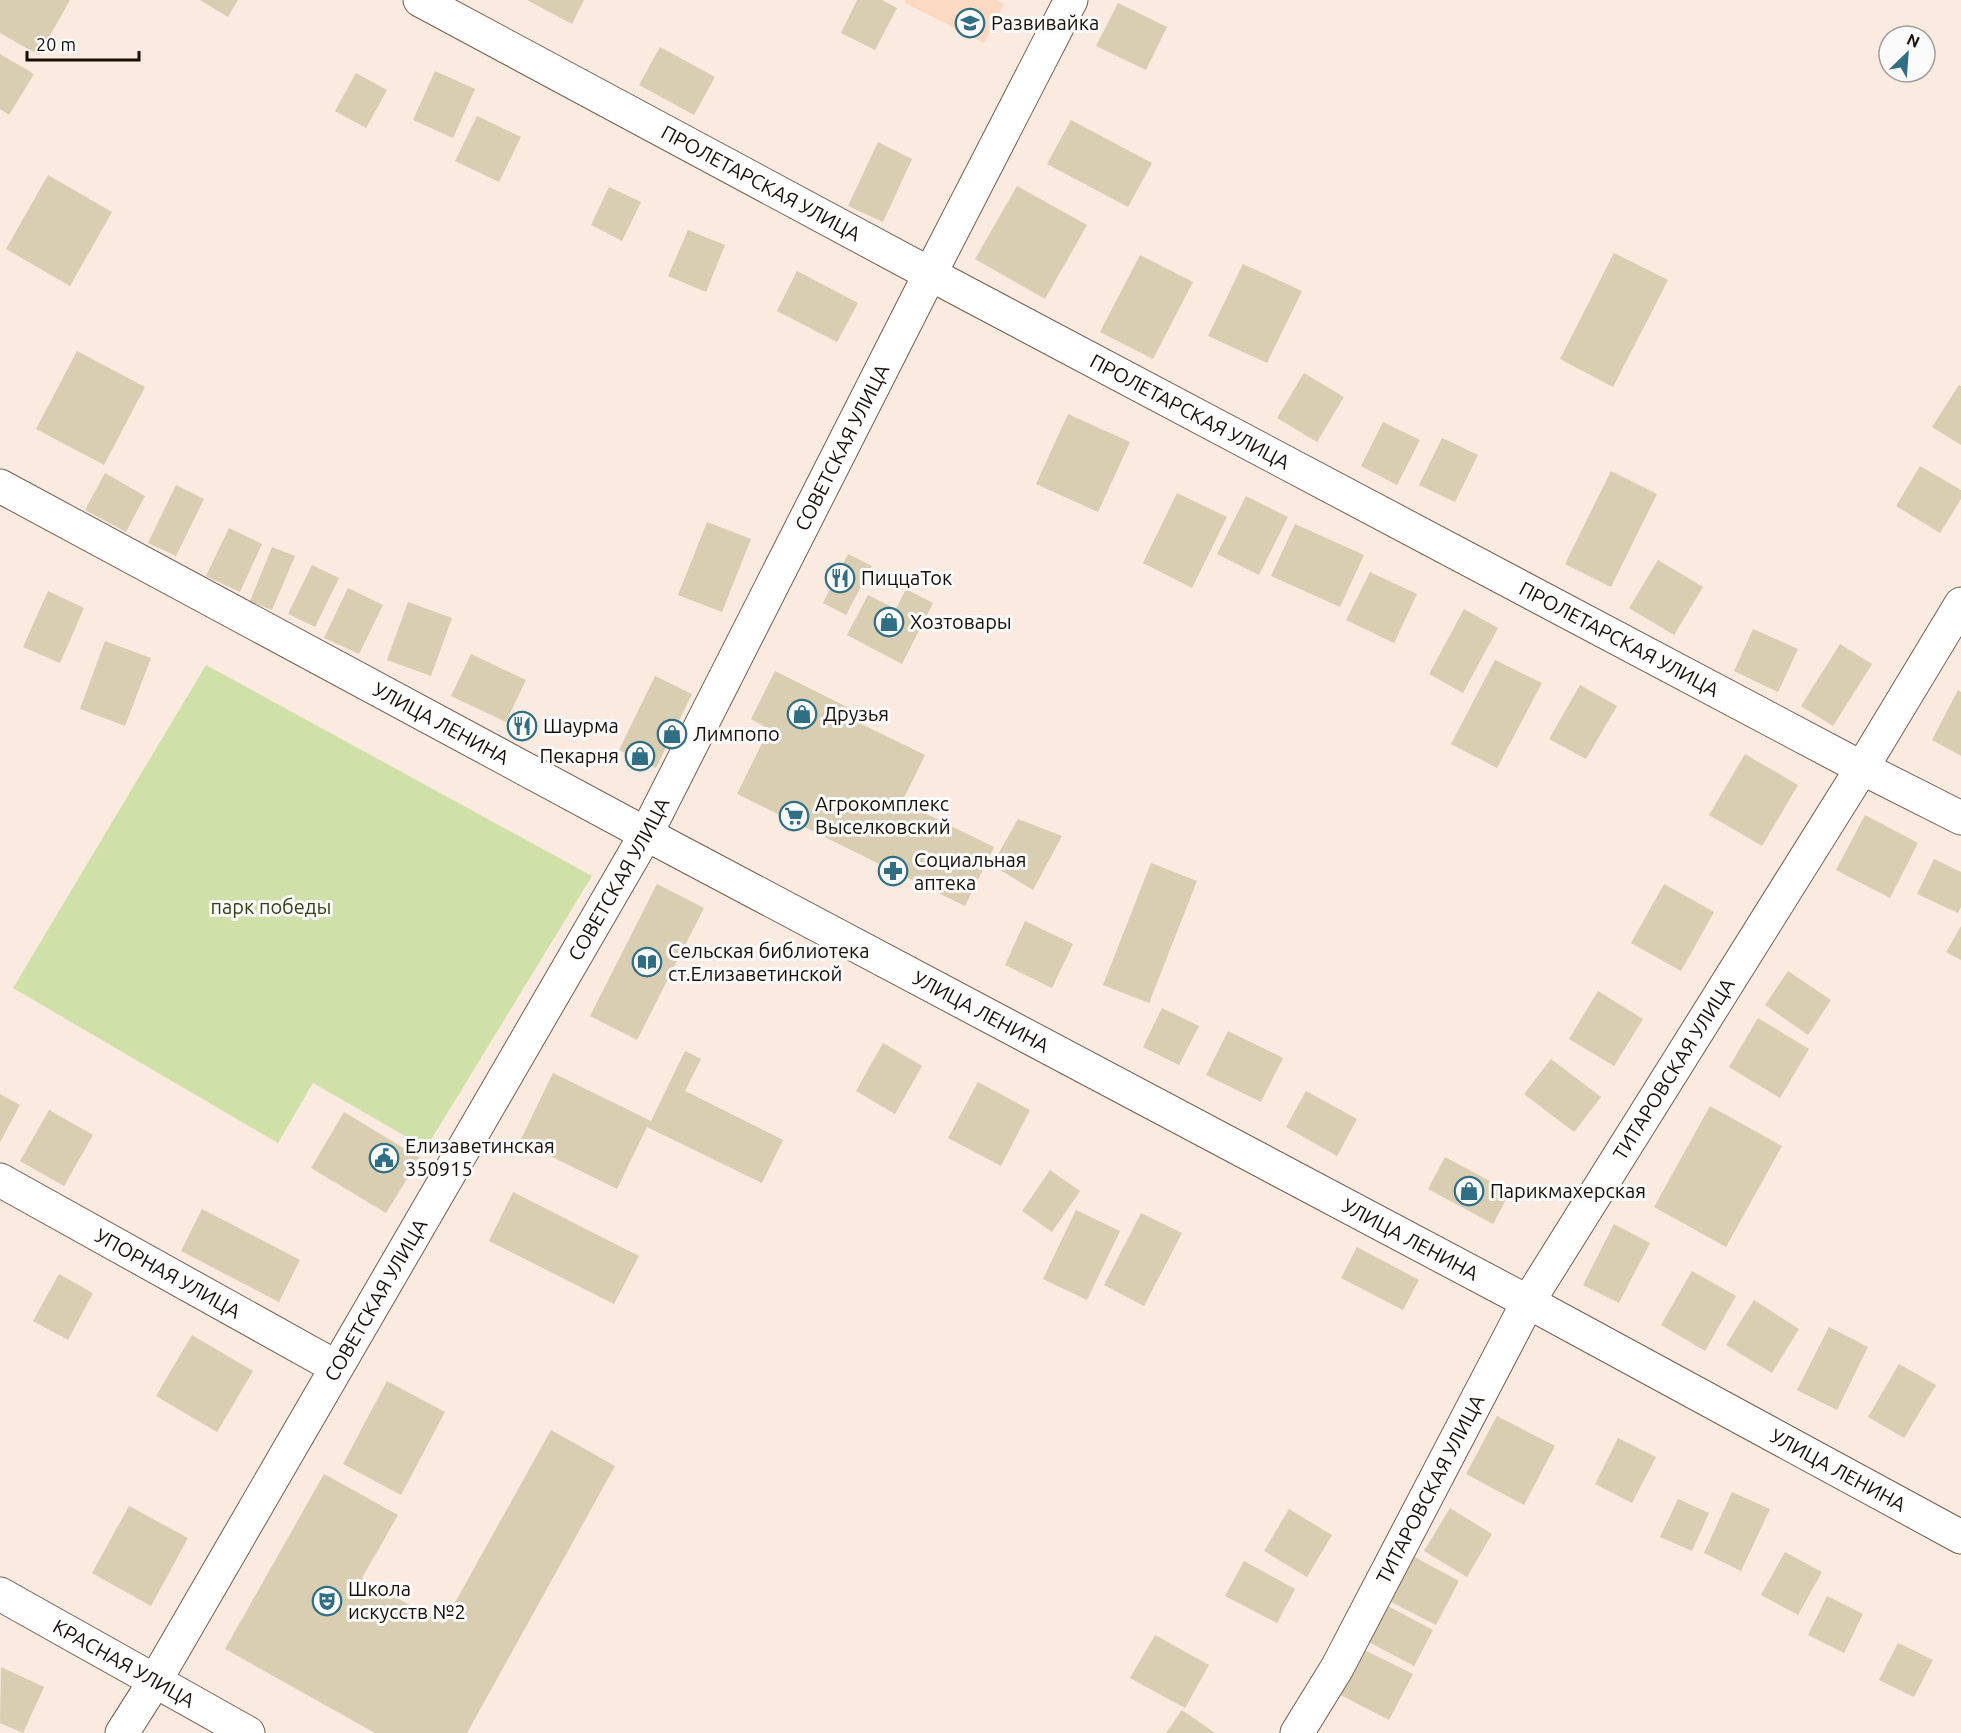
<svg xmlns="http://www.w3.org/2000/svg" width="1961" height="1733" font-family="Ubuntu,sans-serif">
<rect width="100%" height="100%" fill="#fbeadf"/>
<polygon fill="#fcd9c3" points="906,0 996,0 1004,4 984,43 905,3"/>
<polygon fill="#cfe0a8" points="206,665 592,876 426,1148 313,1083 278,1143 13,988"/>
<g fill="#d9cdb2">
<polygon points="0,0 70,0 39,55 0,33"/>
<polygon points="200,0 238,0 228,17"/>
<polygon points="527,0 584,0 572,24"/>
<polygon points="857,0 882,0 897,8 875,50 841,33"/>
<polygon points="1118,3 1167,27 1146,70 1096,46"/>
<polygon points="660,47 715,77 694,115 639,85"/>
<polygon points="0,54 34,74 9,115 0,109"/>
<polygon points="435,71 475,89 453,138 413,120"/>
<polygon points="356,73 387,90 366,128 335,111"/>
<polygon points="477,116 521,137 499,182 455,161"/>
<polygon points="1071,120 1152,163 1128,207 1047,164"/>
<polygon points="878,142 912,159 883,222 848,206"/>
<polygon points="48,175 112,212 70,286 6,249"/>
<polygon points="1017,186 1087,225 1045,299 975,259"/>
<polygon points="609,187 641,202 622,241 591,225"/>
<polygon points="688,230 725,245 706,292 668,276"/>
<polygon points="1614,253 1668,280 1613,387 1560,359"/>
<polygon points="1140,255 1193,282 1153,359 1100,332"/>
<polygon points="1243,264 1302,291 1267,363 1208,336"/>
<polygon points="797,271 858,303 837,342 777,311"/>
<polygon points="77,351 145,387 104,465 36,429"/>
<polygon points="1304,373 1344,397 1317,442 1277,418"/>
<polygon points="1959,385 1961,386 1961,445 1932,427"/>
<polygon points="1068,414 1130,442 1098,512 1036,484"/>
<polygon points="1383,422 1420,440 1397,485 1361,466"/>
<polygon points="1442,438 1478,455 1455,502 1419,485"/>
<polygon points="1920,466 1961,490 1961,499 1940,533 1896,506"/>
<polygon points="1611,471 1657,494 1611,587 1565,564"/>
<polygon points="105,473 145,496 126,532 85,510"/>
<polygon points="176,485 204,499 176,556 148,543"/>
<polygon points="1177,493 1227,517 1192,588 1143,563"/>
<polygon points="1246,496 1288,517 1259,575 1217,554"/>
<polygon points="707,522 751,539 722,612 678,595"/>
<polygon points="1295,524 1364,555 1340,607 1271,576"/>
<polygon points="229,528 262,544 240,592 206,576"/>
<polygon points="272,547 295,556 272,610 250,601"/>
<polygon points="848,554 872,566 846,615 823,603"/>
<polygon points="1658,560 1703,587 1674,635 1629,608"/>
<polygon points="312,565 339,578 315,627 288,614"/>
<polygon points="1370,572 1417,594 1394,643 1346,620"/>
<polygon points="348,588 383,605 359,654 324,638"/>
<polygon points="906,589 933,603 902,664 847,635 868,595 896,609"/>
<polygon points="48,591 84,608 60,663 23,647"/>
<polygon points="408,602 452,618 431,676 387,660"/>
<polygon points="1464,609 1498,628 1463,693 1429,674"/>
<polygon points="1753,629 1798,649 1778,692 1734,671"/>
<polygon points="105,641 151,658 125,726 80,709"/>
<polygon points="1840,644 1872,664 1833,726 1801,706"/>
<polygon points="471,654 526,680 506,722 451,696"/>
<polygon points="1495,660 1542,683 1497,768 1451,744"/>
<polygon points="775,671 853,710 849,718 925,755 902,802 994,847 965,906 737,794 769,729 751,719"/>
<polygon points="655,676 692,694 656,768 619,750"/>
<polygon points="1580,685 1617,706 1586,759 1549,739"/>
<polygon points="1958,690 1961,692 1961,756 1932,740"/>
<polygon points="1745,754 1798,785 1762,846 1709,815"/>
<polygon points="1865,815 1918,843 1890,898 1836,870"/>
<polygon points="1018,819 1062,836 1033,890 992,865"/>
<polygon points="1934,859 1961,872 1961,907 1958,913 1917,894"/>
<polygon points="1151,863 1197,881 1149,1003 1103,985"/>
<polygon points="657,884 704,908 637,1040 590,1016"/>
<polygon points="1664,884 1714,912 1681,971 1631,943"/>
<polygon points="1025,921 1073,944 1052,988 1005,965"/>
<polygon points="1961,926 1961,960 1946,952"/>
<polygon points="1788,971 1831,1000 1808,1035 1765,1005"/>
<polygon points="1598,991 1643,1019 1614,1066 1569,1039"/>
<polygon points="1162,1008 1199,1026 1179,1065 1143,1047"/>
<polygon points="1758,1018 1809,1049 1780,1098 1729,1067"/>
<polygon points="1228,1031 1283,1058 1261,1102 1206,1075"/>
<polygon points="883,1043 922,1066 895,1114 856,1091"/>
<polygon points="685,1051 701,1059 685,1091 783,1140 762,1183 647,1127 617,1189 520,1141 553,1073 651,1121"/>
<polygon points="1551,1059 1601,1097 1574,1132 1524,1094"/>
<polygon points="978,1082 1030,1110 1001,1166 948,1138"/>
<polygon points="1306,1091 1357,1119 1337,1156 1286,1127"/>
<polygon points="0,1094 20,1105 0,1142"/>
<polygon points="1710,1106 1782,1146 1726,1247 1654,1207"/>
<polygon points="49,1110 93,1135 64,1186 20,1161"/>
<polygon points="344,1112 420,1158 386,1213 311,1168"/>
<polygon points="1445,1157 1510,1192 1493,1224 1428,1189"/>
<polygon points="1050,1170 1080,1191 1052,1232 1022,1211"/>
<polygon points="513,1192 639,1256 614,1304 489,1241"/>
<polygon points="202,1209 300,1260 279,1302 181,1251"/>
<polygon points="1076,1210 1120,1231 1087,1300 1043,1279"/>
<polygon points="1141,1213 1182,1233 1144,1306 1104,1285"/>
<polygon points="1614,1224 1650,1243 1619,1303 1583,1285"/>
<polygon points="1357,1247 1419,1280 1403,1310 1341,1278"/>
<polygon points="1692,1271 1736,1296 1705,1351 1661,1325"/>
<polygon points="59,1274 93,1293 68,1340 33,1321"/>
<polygon points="1754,1300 1799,1329 1772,1373 1726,1345"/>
<polygon points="1829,1327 1868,1347 1837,1410 1797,1390"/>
<polygon points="192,1335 253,1371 217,1432 156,1396"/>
<polygon points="1899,1364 1936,1385 1904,1438 1868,1417"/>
<polygon points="387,1381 445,1412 401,1495 343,1464"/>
<polygon points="1497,1416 1555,1446 1524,1505 1466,1474"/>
<polygon points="551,1430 615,1466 467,1733 375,1733 225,1649 324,1474 398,1515 362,1578 443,1624"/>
<polygon points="1618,1438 1656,1457 1632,1503 1595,1484"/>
<polygon points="1732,1492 1770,1509 1741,1571 1704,1553"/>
<polygon points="1678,1499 1709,1513 1692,1551 1660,1537"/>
<polygon points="129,1506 188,1538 151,1606 92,1573"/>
<polygon points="1450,1508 1492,1534 1467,1577 1424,1551"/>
<polygon points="1289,1509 1332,1535 1307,1577 1264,1551"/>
<polygon points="1785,1552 1822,1572 1798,1615 1761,1595"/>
<polygon points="1413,1556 1459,1581 1436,1625 1389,1601"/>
<polygon points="1244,1561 1295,1589 1277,1623 1225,1596"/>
<polygon points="1827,1596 1863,1614 1844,1653 1808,1635"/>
<polygon points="1384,1604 1433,1630 1414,1666 1365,1640"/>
<polygon points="1155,1635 1209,1665 1185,1708 1130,1678"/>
<polygon points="1898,1643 1933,1660 1914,1697 1879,1680"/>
<polygon points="1356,1646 1413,1674 1389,1720 1333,1691"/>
<polygon points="1,1667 44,1687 23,1733 0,1723"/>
<polygon points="1182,1710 1215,1733 1166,1733"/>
</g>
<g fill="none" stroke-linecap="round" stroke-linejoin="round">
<g stroke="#755e4f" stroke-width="35">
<g id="minor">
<path id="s1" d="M420,0l510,274 932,494 99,50"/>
<path id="s2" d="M0,486l646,348 882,468 433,235"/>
<path id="s3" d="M0,1180l336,187"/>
<path id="s4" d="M0,1594l248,139"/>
<path id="s5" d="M122,1733l33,-52 491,-847 284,-560 141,-274"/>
<path id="s6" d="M1297,1733l40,-65 191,-366 334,-534 99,-164"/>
</g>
</g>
<use href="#minor" stroke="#fff" stroke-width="33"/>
</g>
<defs>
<g id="school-ring" transform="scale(1.5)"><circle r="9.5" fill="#fbfbfb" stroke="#2f6e83" stroke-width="1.5"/><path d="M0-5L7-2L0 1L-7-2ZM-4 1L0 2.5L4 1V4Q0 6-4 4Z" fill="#2f6e83"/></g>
<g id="restaurant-ring" transform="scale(1.5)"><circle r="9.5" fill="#fbfbfb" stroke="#2f6e83" stroke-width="1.5"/><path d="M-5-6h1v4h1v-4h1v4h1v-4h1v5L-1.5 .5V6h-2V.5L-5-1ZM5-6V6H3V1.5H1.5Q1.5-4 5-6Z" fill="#2f6e83"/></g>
<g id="shop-ring" transform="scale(1.5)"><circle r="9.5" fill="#fbfbfb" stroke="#2f6e83" stroke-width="1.5"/><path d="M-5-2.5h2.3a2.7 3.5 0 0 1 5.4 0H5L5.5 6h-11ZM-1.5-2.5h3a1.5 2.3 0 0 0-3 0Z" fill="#2f6e83"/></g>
<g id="supermarket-ring" transform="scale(1.5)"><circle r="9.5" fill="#fbfbfb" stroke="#2f6e83" stroke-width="1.5"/><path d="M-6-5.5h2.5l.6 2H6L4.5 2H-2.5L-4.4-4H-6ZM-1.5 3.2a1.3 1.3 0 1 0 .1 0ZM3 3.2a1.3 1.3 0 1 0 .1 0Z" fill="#2f6e83"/></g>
<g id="pharmacy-ring" transform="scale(1.5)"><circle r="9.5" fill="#fbfbfb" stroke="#2f6e83" stroke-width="1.5"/><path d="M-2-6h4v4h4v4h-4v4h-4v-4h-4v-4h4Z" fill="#2f6e83"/></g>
<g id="library-ring" transform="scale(1.5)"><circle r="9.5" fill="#fbfbfb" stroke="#2f6e83" stroke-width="1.5"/><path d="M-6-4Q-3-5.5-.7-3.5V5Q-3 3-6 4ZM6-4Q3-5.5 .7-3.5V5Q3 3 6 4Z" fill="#2f6e83"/></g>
<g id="civic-ring" transform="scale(1.5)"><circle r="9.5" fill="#fbfbfb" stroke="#2f6e83" stroke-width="1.5"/><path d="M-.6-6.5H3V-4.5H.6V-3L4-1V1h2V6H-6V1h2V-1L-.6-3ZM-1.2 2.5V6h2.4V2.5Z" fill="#2f6e83"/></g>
<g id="theatre-ring" transform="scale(1.5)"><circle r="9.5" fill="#fbfbfb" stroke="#2f6e83" stroke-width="1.5"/><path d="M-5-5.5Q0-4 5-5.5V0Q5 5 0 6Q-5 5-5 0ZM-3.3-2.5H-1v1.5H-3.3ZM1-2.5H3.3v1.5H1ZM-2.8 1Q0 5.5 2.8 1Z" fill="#2f6e83"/></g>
</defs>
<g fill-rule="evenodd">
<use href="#school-ring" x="970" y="23"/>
<use href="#restaurant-ring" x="840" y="578"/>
<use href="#shop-ring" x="889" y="622"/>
<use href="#shop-ring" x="802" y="714"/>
<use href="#restaurant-ring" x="522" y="726"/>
<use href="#shop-ring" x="672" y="734"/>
<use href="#shop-ring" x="640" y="756"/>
<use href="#supermarket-ring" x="794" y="816"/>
<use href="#pharmacy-ring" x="893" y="871"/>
<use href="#library-ring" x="647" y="962"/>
<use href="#civic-ring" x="384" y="1158"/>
<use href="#shop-ring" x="1469" y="1191"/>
<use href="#theatre-ring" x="327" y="1601"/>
</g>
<g text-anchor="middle" stroke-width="6" stroke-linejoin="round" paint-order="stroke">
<g font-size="20" fill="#180f09" stroke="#fbfbfb" text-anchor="start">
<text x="991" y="30">Развивайка</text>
<text x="861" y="585">ПиццаТок</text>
<text x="910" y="629">Хозтовары</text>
<text x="823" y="721">Друзья</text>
<text x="543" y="733">Шаурма</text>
<text x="693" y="741">Лимпопо</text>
<text x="619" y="763" text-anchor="end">Пекарня</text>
<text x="815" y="811">Агрокомплекс<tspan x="815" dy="23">Выселковский</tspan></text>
<text x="914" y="867">Социальная<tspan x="914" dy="23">аптека</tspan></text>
<text x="668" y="958">Сельская библиотека<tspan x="668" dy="23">ст.Елизаветинской</tspan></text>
<text x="405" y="1153">Елизаветинская<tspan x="405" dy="23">350915</tspan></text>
<text x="1490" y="1198">Парикмахерская</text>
<text x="348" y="1596">Школа<tspan x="348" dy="23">искусств №2</tspan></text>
</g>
<g font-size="20" fill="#180f09" stroke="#fbfbfb">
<text dy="7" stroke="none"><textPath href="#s1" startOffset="387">ПРОЛЕТАРСКАЯ УЛИЦА</textPath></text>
<text dy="7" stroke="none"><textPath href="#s1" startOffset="873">ПРОЛЕТАРСКАЯ УЛИЦА</textPath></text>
<text dy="7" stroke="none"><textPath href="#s5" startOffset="1474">СОВЕТСКАЯ УЛИЦА</textPath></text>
<text dy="7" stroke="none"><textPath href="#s1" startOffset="1359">ПРОЛЕТАРСКАЯ УЛИЦА</textPath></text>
<text dy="7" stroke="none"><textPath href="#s2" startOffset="501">УЛИЦА ЛЕНИНА</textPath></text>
<text dy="7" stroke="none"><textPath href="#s5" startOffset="988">СОВЕТСКАЯ УЛИЦА</textPath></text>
<text dy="7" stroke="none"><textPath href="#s2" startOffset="1113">УЛИЦА ЛЕНИНА</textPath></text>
<text dy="7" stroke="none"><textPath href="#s6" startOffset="764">ТИТАРОВСКАЯ УЛИЦА</textPath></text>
<text dy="7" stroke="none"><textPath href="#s2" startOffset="1599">УЛИЦА ЛЕНИНА</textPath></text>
<text dy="7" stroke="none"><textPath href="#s3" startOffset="192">УПОРНАЯ УЛИЦА</textPath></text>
<text dy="7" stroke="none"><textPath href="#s5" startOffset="502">СОВЕТСКАЯ УЛИЦА</textPath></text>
<text dy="7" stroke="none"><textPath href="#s2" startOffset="2085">УЛИЦА ЛЕНИНА</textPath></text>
<text dy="7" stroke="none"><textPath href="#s6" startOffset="278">ТИТАРОВСКАЯ УЛИЦА</textPath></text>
<text dy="7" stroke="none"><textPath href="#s4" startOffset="142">КРАСНАЯ УЛИЦА</textPath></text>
</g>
<g font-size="20" fill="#354112" stroke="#fbfbfb">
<text x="271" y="914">парк победы</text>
</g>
</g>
<g transform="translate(1907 54) rotate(25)"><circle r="28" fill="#fbfbfb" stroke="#a09d9a" stroke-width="1.5"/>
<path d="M0-4.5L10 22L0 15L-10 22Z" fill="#2f6e83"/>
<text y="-9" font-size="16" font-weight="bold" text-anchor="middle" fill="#180f09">N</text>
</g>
<path d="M27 51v9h112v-9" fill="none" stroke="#180f09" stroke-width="3"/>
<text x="36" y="51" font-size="18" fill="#180f09" stroke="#fbfbfb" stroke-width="4.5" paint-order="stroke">20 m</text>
</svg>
